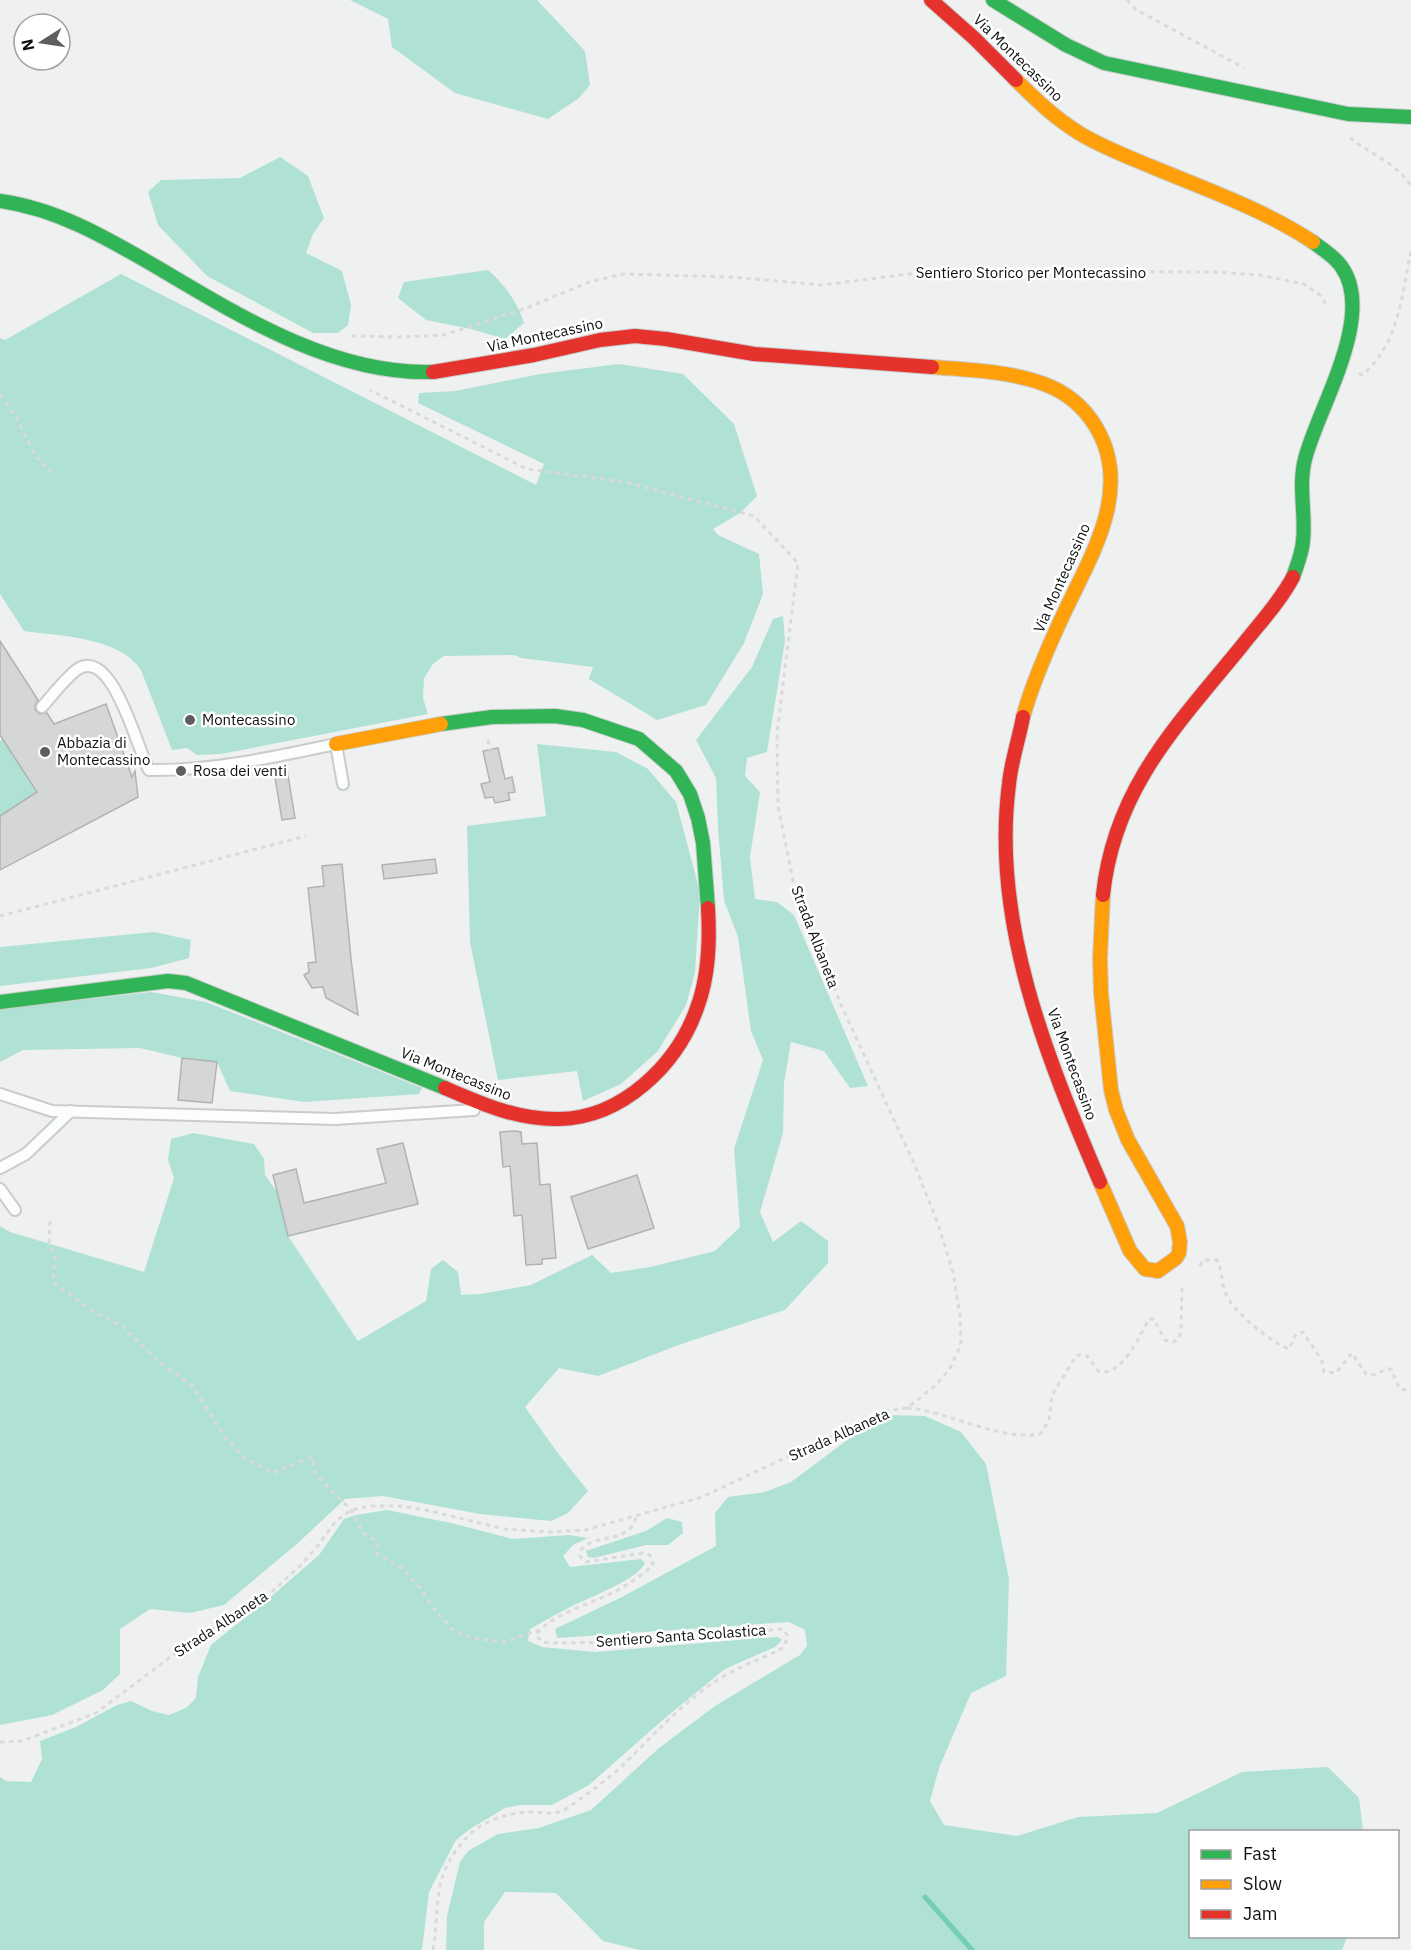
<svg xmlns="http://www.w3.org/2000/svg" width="1411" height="1950" font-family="'IBM Plex Sans',sans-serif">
<rect width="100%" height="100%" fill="#eef1f0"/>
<g fill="#afe2d4">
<polygon points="350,0 537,0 585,51 590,85 579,98 548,119 455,93 392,47 388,19"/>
<polygon points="280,157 308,176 324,218 313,234 306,253 342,271 351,305 348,325 338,333 313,333 207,276 158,225 148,192 161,180 240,178"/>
<path d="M488,270c17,15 29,31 36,53l-19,16 -34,-10 -45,-9 -28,-22 6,-16z"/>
<path d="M121,274l415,211 8,-21 -126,-61 1,-10 36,-2 85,-17 79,-10 64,10 51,50 23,72 -17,17 -27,16 5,6 41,19 4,40 -19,49 -38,62 -49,15 -68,-41 4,-12 -72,-9 -7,-3 -70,1 -11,8 -9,14 -1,20 5,16 -207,40 -24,1 -10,-7 -15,2 -31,-80c-21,-33 -82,-34 -117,-39l-24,-37v-256l5,2z"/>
<polygon points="783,616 785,641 767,752 747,758 745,776 760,792 750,857 755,899 777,902 794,915 868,1086 850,1088 824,1051 791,1042 784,1083 783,1133 760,1212 773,1242 801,1221 828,1241 828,1263 785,1310 684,1343 598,1376 559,1368 525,1407 557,1452 588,1491 568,1513 551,1521 480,1514 383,1496 345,1499 298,1543 224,1605 190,1613 150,1609 120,1629 120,1674 103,1690 52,1715 0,1725 0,1226 10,1232 144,1272 174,1178 168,1160 171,1139 193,1133 254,1144 264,1159 265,1175 278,1193 288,1236 358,1341 426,1301 431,1269 443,1260 458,1272 461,1295 481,1294 531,1285 592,1255 611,1273 650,1267 715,1251 740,1227 734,1149 763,1060 751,1031 738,937 724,900 718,828 716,778 696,740 752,667 773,619"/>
<polygon points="3,739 37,792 0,816 0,741"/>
<polygon points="537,744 616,752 648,769 676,802 700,892 695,973 686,1005 658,1051 621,1084 583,1101 577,1071 498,1080 470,942 467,826 546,816"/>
<polygon points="154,932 191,940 189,958 151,968 0,986 0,947"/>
<polygon points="151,992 206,1002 422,1088 419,1094 304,1102 230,1091 217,1062 182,1058 140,1048 23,1050 0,1062 0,1009"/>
<polygon points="881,1415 925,1416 961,1432 986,1464 1009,1579 1006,1676 971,1693 939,1768 930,1801 944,1825 1017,1836 1078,1817 1157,1813 1242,1772 1328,1767 1359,1798 1363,1831 1190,1832 1190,1936 1347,1937 1342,1950 640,1950 603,1941 556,1893 505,1892 484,1922 484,1950 446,1950 447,1916 460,1862 468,1851 498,1834 539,1828 591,1810 659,1748 715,1706 800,1655 807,1646 805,1630 789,1622 557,1638 555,1629 622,1597 716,1546 715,1513 728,1497 765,1492 791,1482"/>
<path d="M387,1510l64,13 62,16 56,-4 19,3 -15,7 -10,11 7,11 71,-8 4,4c-6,16 -57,35 -73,43 -14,7 -28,15 -42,23l-2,12 14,6 54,5 165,-14 17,-1 4,3 -7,7 -50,22 -60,49 -76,67 -37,20h-32l-15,3 -35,21 -14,11 -27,52 -7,58h-422v-173l6,4 25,1 11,-23 -2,-18 36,-14 41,-22 14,-4 21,10 17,4 17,-7 10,-10 2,-21 13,-32 56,-45 52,-45 25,-36 12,-4z"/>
<polygon points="667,1518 682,1522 683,1533 668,1545 646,1545 594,1558 588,1557 586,1551 646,1531"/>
</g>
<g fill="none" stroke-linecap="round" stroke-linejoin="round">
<polyline stroke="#74cdb8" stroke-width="5" points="925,1897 972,1950"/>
</g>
<g fill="#d5d7d7" stroke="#b1b3b2" stroke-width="1.5">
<polygon points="0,641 38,700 35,705 35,710 40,714 47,713 54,724 106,704 132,777 135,771 138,797 0,870 0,816 37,792 0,735"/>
<polygon points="498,748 505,779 512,777 515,792 508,793 510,800 495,803 493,797 485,798 481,784 490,782 483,751"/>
<polygon points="287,769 295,818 282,820 274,771"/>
<polygon points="435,859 437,873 384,879 382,865"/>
<polygon points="342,864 351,959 358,1015 326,998 323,987 312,988 304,975 309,972 308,963 316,962 308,888 324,886 322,866"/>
<polygon points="182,1058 217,1062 212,1103 178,1100"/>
<polygon points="515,1131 521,1132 522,1144 537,1143 540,1185 550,1184 556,1258 542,1259 542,1264 526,1265 522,1215 514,1216 510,1166 503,1167 500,1132"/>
<polygon points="403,1143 418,1204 288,1236 273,1175 296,1169 304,1203 386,1183 377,1149"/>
<polygon points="637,1175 654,1228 588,1249 571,1197"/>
</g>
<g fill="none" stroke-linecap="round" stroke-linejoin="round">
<g stroke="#cacccc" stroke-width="14">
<g id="lane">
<path d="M42,707c9,-10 26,-32 36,-38 35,-22 59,80 71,101 62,1 126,-13 187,-26l7,40"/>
<polyline points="0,1094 52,1111 335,1119 474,1110"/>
<polyline points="0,1168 26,1154 71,1111"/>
<polyline points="0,1189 15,1210"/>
</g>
</g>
<g stroke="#cacccc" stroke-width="16">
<g id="fast">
<polyline points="993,0 1066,45 1104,63 1348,114 1411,117"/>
<path d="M0,201c57,8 105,36 155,65 83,49 177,109 278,106"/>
<path d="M1293,577c4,-12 9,-23 10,-36 3,-27 -5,-55 2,-82 13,-51 72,-144 36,-193 -7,-10 -19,-17 -28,-24"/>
<polyline points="441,724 492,717 555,716 583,720 639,739 676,771 690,794 698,818 703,843 708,908"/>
<polyline points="0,1002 168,981 186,983 445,1088"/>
</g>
</g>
<g stroke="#cacccc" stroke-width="16">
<g id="slow">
<path d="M1016,80c20,20 39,38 63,53 23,14 47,23 71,33 55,23 113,43 163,76"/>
<path d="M932,367c37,3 77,4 112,17 22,8 40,23 52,43 37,62 -4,127 -31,184 -16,34 -32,70 -42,106"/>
<polyline points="336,744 441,724"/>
<polyline points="1100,1182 1130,1251 1145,1269 1158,1271 1176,1258 1179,1253 1180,1242 1177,1226 1128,1140 1116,1110 1111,1090 1101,993 1100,958 1103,895"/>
</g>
</g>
<g stroke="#cacccc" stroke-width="16">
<g id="jam">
<polyline points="931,0 974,38 1016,80"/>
<polyline points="433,372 534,355 600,340 635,336 666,339 754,354 932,367"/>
<path d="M1023,717c-4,22 -12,45 -14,67 -18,138 38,274 91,398"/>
<path d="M1103,895c11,-106 74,-170 138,-248 17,-22 39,-45 52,-70"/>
<path d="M445,1088c37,16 73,32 114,31 63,-1 118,-54 138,-111 12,-32 13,-66 11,-100"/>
</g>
</g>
<g stroke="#dadada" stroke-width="3" stroke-dasharray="4.5 4.5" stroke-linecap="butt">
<polyline points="1127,0 1135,9 1244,68"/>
<path d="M1350,138c15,12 57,32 61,50"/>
<polyline points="352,336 402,337 444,335 529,307 589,282 624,274 732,277 822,285 917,273 965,271 1215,272 1259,275 1304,284 1320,295 1328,308"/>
<path d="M1359,373l3,2c37,-30 40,-81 49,-125"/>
<polyline points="0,395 15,415 36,457 51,471"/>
<polyline points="488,740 490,750"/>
<polyline points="0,916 306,836"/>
<polyline points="50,1221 49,1244 55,1258 53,1282 94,1312 122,1326 160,1363 192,1385 224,1436 245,1458 273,1473 312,1457 316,1475 351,1510 363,1533 378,1542 377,1554 402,1568 422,1590 434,1609 454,1631 472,1638 505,1642 539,1630"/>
<path d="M1200,1266l3,-6h14c6,13 4,20 8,32 6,19 46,50 64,57l7,-15 7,-2 19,29 2,11 12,1 16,-20 14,21 10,1 10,-6h5l8,19 12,4"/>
<path d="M907,1408c41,3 92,33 133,26l9,-13 3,-26 24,-39 6,-2 5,2 11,15c23,8 42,-36 51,-52h5l11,21 7,2 6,-2 3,-8 1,-48"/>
<polyline points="0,1742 22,1741 96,1713 193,1640 263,1600 300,1566 316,1548 335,1522 351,1510 371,1506 401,1506 426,1510 505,1529 550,1532 585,1530 702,1497 885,1411 907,1408 935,1386 949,1370 961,1345 960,1316 953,1272 937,1221 913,1161 842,1007 796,895 778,806 777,733 798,563 754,516 625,482 527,469 370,390"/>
<path d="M433,1950c8,-49 -3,-73 35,-114 14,-15 42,-24 62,-24 13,0 24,4 36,-3 20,-14 39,-27 57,-44 28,-27 54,-57 87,-80 22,-16 49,-25 73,-37l5,-12 -5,-7 -160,13 -73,1 -8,-1 -6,-7c13,-20 57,-32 78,-43 14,-7 28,-17 39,-27l-3,-10 -7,-2 -57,9 -6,-6 1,-6c14,-18 50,-5 55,-34"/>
</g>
<use href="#lane" stroke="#fcfdfd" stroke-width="10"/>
<use href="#fast" stroke="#30b455" stroke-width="14"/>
<use href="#slow" stroke="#ff9f0a" stroke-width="14"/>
<use href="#jam" stroke="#e5322d" stroke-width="14"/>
</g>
<g fill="#5d5f5e" stroke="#fff" stroke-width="2">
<circle cx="190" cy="720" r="6"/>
<circle cx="45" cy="752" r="6"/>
<circle cx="181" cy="771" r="6"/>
</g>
<g text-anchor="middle" stroke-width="5" stroke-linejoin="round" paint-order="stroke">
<g font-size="15" fill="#0f1110" stroke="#fff">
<text transform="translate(1018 58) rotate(44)" y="5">Via Montecassino</text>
<text x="1031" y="278">Sentiero Storico per Montecassino</text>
<text transform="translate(545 335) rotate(-12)" y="5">Via Montecassino</text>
<text transform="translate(1062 578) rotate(-66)" y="5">Via Montecassino</text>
<text transform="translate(815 937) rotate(69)" y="5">Strada Albaneta</text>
<text transform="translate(1072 1064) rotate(70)" y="5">Via Montecassino</text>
<text transform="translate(456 1074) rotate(22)" y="5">Via Montecassino</text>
<text transform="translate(839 1435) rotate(-24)" y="5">Strada Albaneta</text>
<text transform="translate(221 1624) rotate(-33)" y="5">Strada Albaneta</text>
<text transform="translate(681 1636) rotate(-4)" y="5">Sentiero Santa Scolastica</text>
</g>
<g font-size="15" fill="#0f1110" stroke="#fff" text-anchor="start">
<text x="202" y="725">Montecassino</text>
<text x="57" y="748">Abbazia di<tspan x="57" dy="17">Montecassino</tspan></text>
<text x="193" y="776">Rosa dei venti</text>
</g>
</g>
<rect x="1189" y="1830" width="210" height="108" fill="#ffffff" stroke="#9fa09f" stroke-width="1.5"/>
<rect x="1201" y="1850" width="30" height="9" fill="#30b455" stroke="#9fa09f" stroke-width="1.5"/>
<text x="1243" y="1860" font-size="18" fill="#0f1110">Fast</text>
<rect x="1201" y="1880" width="30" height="9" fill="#ff9f0a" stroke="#9fa09f" stroke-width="1.5"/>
<text x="1243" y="1890" font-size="18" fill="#0f1110">Slow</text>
<rect x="1201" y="1910" width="30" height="9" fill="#e5322d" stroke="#9fa09f" stroke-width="1.5"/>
<text x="1243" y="1920" font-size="18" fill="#0f1110">Jam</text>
<g transform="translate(42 42) rotate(258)"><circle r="28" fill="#ffffff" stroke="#9fa09f" stroke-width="1.5"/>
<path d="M0-4.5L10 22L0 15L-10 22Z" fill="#5d5f5e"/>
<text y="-9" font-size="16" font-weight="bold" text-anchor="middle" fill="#0f1110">N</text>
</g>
</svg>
